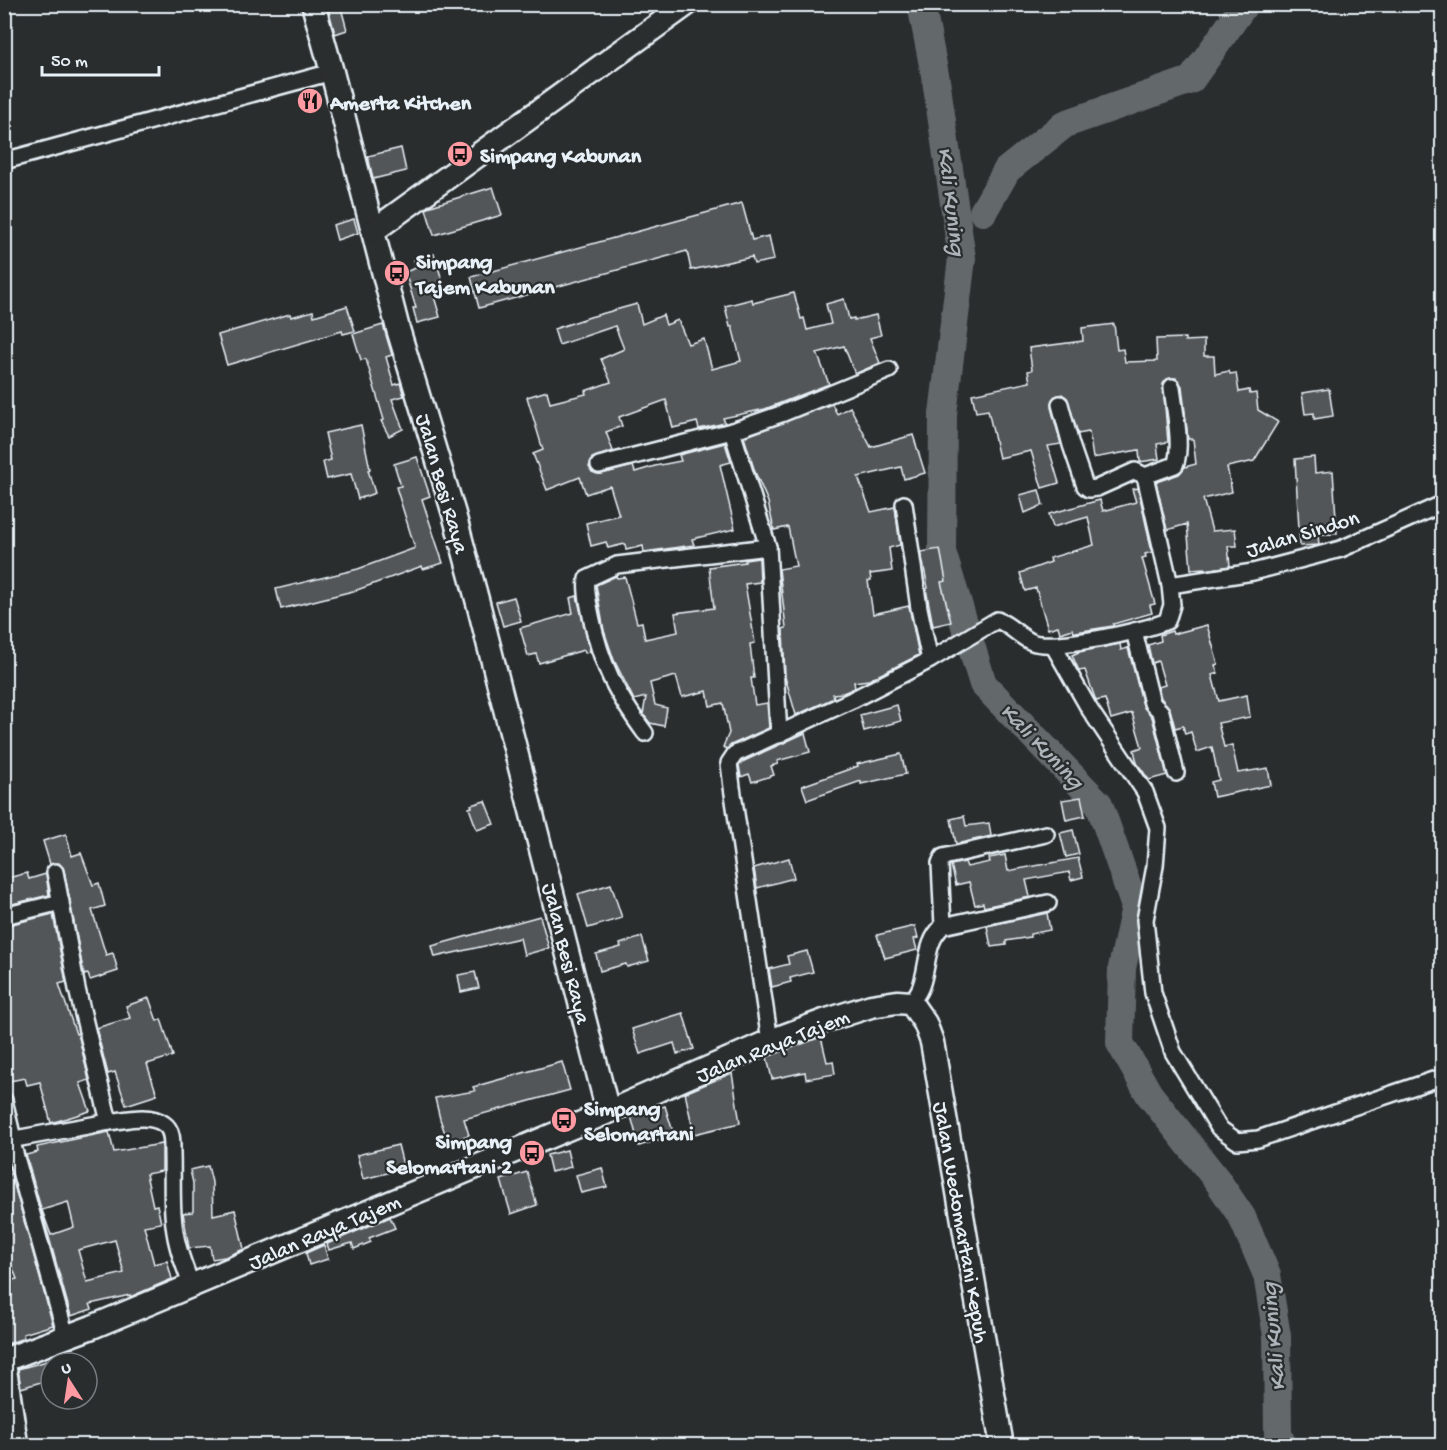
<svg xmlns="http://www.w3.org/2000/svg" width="1447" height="1450" font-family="'Gochi Hand',sans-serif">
<rect width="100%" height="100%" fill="#2a2d2e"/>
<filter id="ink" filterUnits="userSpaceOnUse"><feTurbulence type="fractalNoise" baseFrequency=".0167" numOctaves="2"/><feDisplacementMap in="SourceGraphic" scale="12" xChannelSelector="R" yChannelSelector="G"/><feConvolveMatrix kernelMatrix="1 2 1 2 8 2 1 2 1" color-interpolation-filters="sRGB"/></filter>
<g filter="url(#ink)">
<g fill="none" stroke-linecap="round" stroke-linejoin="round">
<g stroke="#63686b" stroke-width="28">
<polyline points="921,4 936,80 962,258 943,414 942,552 983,684 1099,804 1135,907 1122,968 1120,1043 1149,1094 1217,1180 1242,1217 1267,1275 1277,1336 1278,1433 1283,1446"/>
<polyline points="983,212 1007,170 1065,124 1191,80 1245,4"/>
</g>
</g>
<g fill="#535759" stroke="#e8f1f8" stroke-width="1.5" fill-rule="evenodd">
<polygon points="327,4 340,4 347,30 335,34"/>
<polygon points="401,148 406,171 373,179 368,156"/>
<polygon points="493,187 502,215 434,235 426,209 431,206"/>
<polygon points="742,203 752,240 769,236 774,260 754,264 752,257 691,270 687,251 479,308 471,277"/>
<polygon points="354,219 358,233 337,240 333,225"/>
<polygon points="434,254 443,283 431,286 440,317 417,323 413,308 416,308 405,272 416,268 414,260"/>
<polygon points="794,293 801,319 804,318 807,330 831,324 826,304 844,299 849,319 854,318 854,320 876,315 881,335 870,338 880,363 855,374 844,346 817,353 829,384 765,409 723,418 725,423 699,429 697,422 673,428 666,400 619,417 622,426 606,432 613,451 592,458 589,467 592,472 601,474 633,466 635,472 655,466 681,461 679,455 725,443 731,462 720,465 735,529 692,539 694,545 644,552 643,546 626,550 625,544 608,548 606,542 591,546 586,523 619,515 610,486 586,494 580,477 547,490 533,454 543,450 527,397 547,391 550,403 586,394 585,391 611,382 601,359 624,349 615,326 559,345 554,329 590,317 637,304 642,324 663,315 666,325 678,320 688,344 704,339 712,369 741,361 732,326 730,327 725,306 752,299 753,303"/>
<polygon points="347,306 355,331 343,334 342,331 227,365 218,335 290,314 291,317 313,311 314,316"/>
<polygon points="1114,324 1117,350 1123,349 1125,362 1157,361 1156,339 1185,338 1185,341 1204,340 1204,356 1214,356 1215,374 1229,371 1230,374 1236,373 1239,392 1249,390 1250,394 1256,393 1258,410 1278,422 1254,461 1227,467 1232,492 1203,499 1212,531 1235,529 1237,546 1228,546 1230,566 1206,570 1205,568 1191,569 1187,524 1167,530 1156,482 1179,474 1185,467 1196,464 1193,439 1188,439 1182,386 1176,378 1167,379 1163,384 1168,442 1157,444 1159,459 1140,462 1139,450 1093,458 1089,432 1078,434 1067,398 1062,394 1054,397 1051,407 1061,444 1048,446 1059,483 1042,488 1031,451 999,458 988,410 976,412 972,394 1030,382 1028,371 1032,370 1029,348 1083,341 1082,328"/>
<polygon points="383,325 392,355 386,357 394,385 400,383 404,396 392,399 403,429 389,436 381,421 384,420 366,359 361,360 353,334"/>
<polygon points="1329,389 1333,416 1314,419 1314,413 1305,414 1302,393"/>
<polygon points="832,404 837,414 850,407 871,447 913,435 925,473 904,479 901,467 858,477 871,512 895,507 900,545 889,548 892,571 870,574 871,580 868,581 873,614 909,606 919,655 869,680 854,682 855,688 843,693 833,694 834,698 796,715 785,677 783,629 786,628 779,569 796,566 788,527 774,530 768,502 755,472 744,437"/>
<polygon points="361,425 370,469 368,470 375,493 358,499 351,474 327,479 323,462 331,460 325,433"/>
<polygon points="417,457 430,496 422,499 443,563 423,569 422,566 357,590 281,609 276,589 358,569 415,548 396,487 401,486 394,464"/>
<polygon points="1314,457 1315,473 1333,471 1337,534 1318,535 1319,545 1300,546 1295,459"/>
<polygon points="1138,488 1152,552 1145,554 1146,557 1142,558 1155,604 1150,605 1152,613 1113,624 1113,626 1076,632 1074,633 1073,629 1060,633 1058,626 1048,629 1036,588 1025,591 1020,573 1051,562 1050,558 1094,545 1088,517 1053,527 1049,514 1100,500 1103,511 1136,502 1132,489"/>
<polygon points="1039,490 1043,505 1025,513 1020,495"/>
<polygon points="940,549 946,581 941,582 951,622 933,626 926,589 928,588 921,552"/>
<polygon points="759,558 760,582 745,584 755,643 750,644 754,678 751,678 755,705 767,703 769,728 731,745 727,749 723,747 729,733 723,703 710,706 707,691 682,697 676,676 650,683 655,705 667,708 664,726 650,723 643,714 646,697 634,700 614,660 604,631 596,585 616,576 617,578 625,577 637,623 642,622 645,639 678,632 675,613 714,608 709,567 745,562 745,560"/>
<polygon points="577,596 590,652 585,653 584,650 539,663 536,654 528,656 520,628 573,613 570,598"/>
<polygon points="514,597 521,621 503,626 496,602"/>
<polygon points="1207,625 1218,664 1215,665 1218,673 1212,675 1219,701 1247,695 1250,717 1218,723 1224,747 1232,745 1238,773 1268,768 1271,785 1214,797 1211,782 1219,780 1212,747 1197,752 1191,732 1185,734 1183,726 1175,728 1170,709 1161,698 1158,687 1165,685 1158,661 1152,663 1148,645 1161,641 1160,635 1172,631 1173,634"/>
<polygon points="1120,644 1121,650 1128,648 1143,705 1152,717 1167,775 1149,780 1137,763 1134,750 1142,747 1132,713 1111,719 1105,699 1096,701 1085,670 1079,671 1072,655 1079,652"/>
<polygon points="897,705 901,721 864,731 860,715"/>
<polygon points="805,733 810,752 777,761 778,764 771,766 774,775 752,782 749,774 741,777 739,765 742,762"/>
<polygon points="901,754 906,774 861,784 861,781 807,800 802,786 858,766 857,764"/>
<polygon points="1081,797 1085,816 1066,820 1062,800"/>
<polygon points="485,801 494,824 477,830 469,808 472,807 471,805"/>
<polygon points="964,816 966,826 989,823 991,836 956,844 951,819"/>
<polygon points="1073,830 1079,854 1066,857 1060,833"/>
<polygon points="66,834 72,856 81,853 93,885 99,883 105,906 92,910 106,955 113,953 118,971 90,980 88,974 84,975 64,870 59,863 50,864 43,841"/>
<polygon points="1005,855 1008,871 1078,858 1083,877 1071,880 1069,872 1026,880 1030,897 984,907 983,903 975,905 969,882 956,885 951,865 965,862 967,867 990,862 989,858"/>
<polygon points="789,858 794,878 757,888 754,868"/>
<polygon points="27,873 29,879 46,874 49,895 4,906 4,879"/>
<polygon points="611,884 622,918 588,928 578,894"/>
<polygon points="1047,913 1050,930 1030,934 1030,937 1006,941 1006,945 991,947 987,926"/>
<polygon points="53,914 66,982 59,984 76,1034 78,1033 89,1080 80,1083 90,1111 51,1123 40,1082 27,1085 25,1078 4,1082 4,996 12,993 4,971 4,926"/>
<polygon points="540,916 549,948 524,955 520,938 435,957 432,946"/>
<polygon points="915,926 918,938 914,939 917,950 885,958 877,935"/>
<polygon points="642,937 649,961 627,967 626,964 600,971 596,954 621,947 620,944"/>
<polygon points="807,951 813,972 790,978 791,982 772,987 769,969 789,964 787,956"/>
<polygon points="475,972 479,988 461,992 458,975"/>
<polygon points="149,998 157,1021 161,1019 173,1056 147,1064 157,1095 126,1105 115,1072 108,1074 96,1028 130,1018 126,1006"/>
<polygon points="683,1013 694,1049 677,1054 674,1043 640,1054 632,1029"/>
<polygon points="821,1037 827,1062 833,1061 835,1074 806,1079 805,1072 772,1079 767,1057"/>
<polygon points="562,1062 570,1090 464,1119 469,1135 448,1142 440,1119 435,1098 475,1091 473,1087"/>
<polygon points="732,1073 740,1123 694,1134 685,1093"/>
<polygon points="665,1106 674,1135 639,1146 631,1116 645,1111 645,1112"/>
<path d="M109,1132l5,20 48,-8v27l-16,3 7,32 4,-1 4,18 -17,3 10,38 13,-3 5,18 -42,18v-2l-40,9 2,5 -21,7 -45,-161 12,-3 -1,-5zM68,1202l6,25 -23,8 -9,-25zM115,1240l9,33 -37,9 -9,-32z"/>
<polygon points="398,1145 404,1169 363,1179 357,1155"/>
<polygon points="567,1150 571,1167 551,1172 547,1155"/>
<polygon points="7,1159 53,1325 23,1334 24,1338 4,1345 4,1282 17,1279 4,1246 4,1160"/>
<polygon points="208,1166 212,1182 213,1215 235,1210 244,1249 225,1257 212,1259 210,1246 189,1248 183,1213 193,1212 193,1183 190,1170"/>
<polygon points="602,1168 607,1187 581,1193 576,1175"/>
<polygon points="527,1172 537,1205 511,1214 501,1180"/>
<polygon points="390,1217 395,1228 369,1238 371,1242 354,1249 352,1243 329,1250 327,1244"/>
<polygon points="324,1245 328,1259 309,1265 306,1253"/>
<polygon points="51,1360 51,1379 21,1388 18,1369"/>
</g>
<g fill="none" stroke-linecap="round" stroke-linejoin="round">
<g stroke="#e8f1f8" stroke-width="20">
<g id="street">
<polyline points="4,161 332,72"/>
<path d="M1060,404l11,41 14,41 4,3 8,-1 38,-17 10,5 30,-11c8,-18 -1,-58 -3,-78"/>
<polyline points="732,431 768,547 779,735"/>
<polyline points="599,465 732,431 781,414 889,370"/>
<polyline points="904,504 919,608 930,660"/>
<polyline points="1170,585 1253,572 1341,549 1442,504"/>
<polyline points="1134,631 1152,703 1161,712 1176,773"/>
<polyline points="1053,645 1090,710 1145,792 1158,828 1155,866 1145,920 1153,993 1173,1052 1219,1128 1237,1141 1258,1139 1442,1077"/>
<path d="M645,733c-29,-40 -44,-68 -54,-117 -2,-12 -6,-24 -4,-37l30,-14 151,-18"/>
<polyline points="4,916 61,902"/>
<polyline points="943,926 940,863 943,857 1046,834"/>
<path d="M911,1003c4,-6 8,-11 10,-17 8,-22 4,-44 22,-60l105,-23"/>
<path d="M770,1041l-38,-254 -3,-24 6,-9 117,-54 78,-40 67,-40c14,5 22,17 35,22 20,9 113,-11 135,-21l5,-16 -2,-20 -25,-109"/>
<polyline points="4,1100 13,1139"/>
<path d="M109,1122c16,-2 40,-9 55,2 9,6 8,19 8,29 1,30 -2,64 6,93 3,13 9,26 13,39"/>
<polyline points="11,1139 66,1336"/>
<polyline points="4,1141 109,1122 77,989 55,872"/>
<polyline points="7,1359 20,1446"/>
</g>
</g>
<g stroke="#e8f1f8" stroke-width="27">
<g id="secondary">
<polyline points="313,4 332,72 398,329 454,514 478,603 608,1112"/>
<polyline points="373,231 687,4"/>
<polyline points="4,1360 92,1327 608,1112 770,1041 824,1021 871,1006 897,1002 911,1003 925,1023 932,1042 1002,1446"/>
</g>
</g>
<use href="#street" stroke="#2a2d2e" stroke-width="15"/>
<use href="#secondary" stroke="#2a2d2e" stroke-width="22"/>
</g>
</g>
<defs>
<g id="restaurant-disc" transform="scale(1.35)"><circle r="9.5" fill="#ff9aa2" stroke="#2a2d2e"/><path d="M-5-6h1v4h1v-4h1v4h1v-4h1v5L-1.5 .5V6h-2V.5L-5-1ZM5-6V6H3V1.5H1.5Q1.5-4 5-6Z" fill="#111"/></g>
<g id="bus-disc" transform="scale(1.35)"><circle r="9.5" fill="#ff9aa2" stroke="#2a2d2e"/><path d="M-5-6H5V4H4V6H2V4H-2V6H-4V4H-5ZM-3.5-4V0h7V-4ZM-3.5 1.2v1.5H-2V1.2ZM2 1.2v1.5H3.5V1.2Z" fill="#111"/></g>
</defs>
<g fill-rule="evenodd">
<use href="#restaurant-disc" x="310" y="101"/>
<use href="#bus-disc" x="460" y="154"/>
<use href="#bus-disc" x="397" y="273"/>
<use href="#bus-disc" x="564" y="1120"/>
<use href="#bus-disc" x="532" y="1153"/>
</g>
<g text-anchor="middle" stroke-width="4.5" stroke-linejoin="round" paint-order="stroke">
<g font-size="22" font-weight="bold" fill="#e8f1f8" stroke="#2a2d2e" text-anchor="start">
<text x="330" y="109">Amerta Kitchen</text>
<text x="480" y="162">Simpang Kabunan</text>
<text x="416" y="268">Simpang<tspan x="416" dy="25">Tajem Kabunan</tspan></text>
<text x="584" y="1115">Simpang<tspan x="584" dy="25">Selomartani</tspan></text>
<text x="512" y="1148" text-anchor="end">Simpang<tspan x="512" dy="25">Selomartani 2</tspan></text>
</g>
<g font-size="22" fill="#e8f1f8" stroke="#2a2d2e">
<text transform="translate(444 483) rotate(74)" y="8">Jalan Besi Raya</text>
<text transform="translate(1302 532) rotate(-17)" y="8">Jalan Sindon</text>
<text transform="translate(568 953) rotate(76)" y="8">Jalan Besi Raya</text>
<text transform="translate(772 1044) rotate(-22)" y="8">Jalan Raya Tajem</text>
<text transform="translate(963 1222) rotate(80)" y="8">Jalan Wedomartani Kepuh</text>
<text transform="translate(324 1230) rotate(-23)" y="8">Jalan Raya Tajem</text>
</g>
<g font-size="24" font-style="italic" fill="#acb3b9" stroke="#2a2d2e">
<text transform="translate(953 201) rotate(83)" y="8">Kali Kuning</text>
<text transform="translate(1043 745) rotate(46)" y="8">Kali Kuning</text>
<text transform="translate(1272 1337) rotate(-95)" y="8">Kali Kuning</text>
</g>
</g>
<rect width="1447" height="1450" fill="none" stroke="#2a2d2e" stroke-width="24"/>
<rect x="12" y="12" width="1423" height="1426" fill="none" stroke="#e8f1f8" stroke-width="2" filter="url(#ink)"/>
<g transform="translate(69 1381) rotate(348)"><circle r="28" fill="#2a2d2e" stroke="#767b7f" stroke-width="1.5"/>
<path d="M0-4.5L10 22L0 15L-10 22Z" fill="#ff9aa2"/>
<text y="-9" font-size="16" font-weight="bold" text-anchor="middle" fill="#e8f1f8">U</text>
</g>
<path d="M42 66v9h117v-9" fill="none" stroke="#e8f1f8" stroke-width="3"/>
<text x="51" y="66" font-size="18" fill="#e8f1f8" stroke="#2a2d2e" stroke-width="4.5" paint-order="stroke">50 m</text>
</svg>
